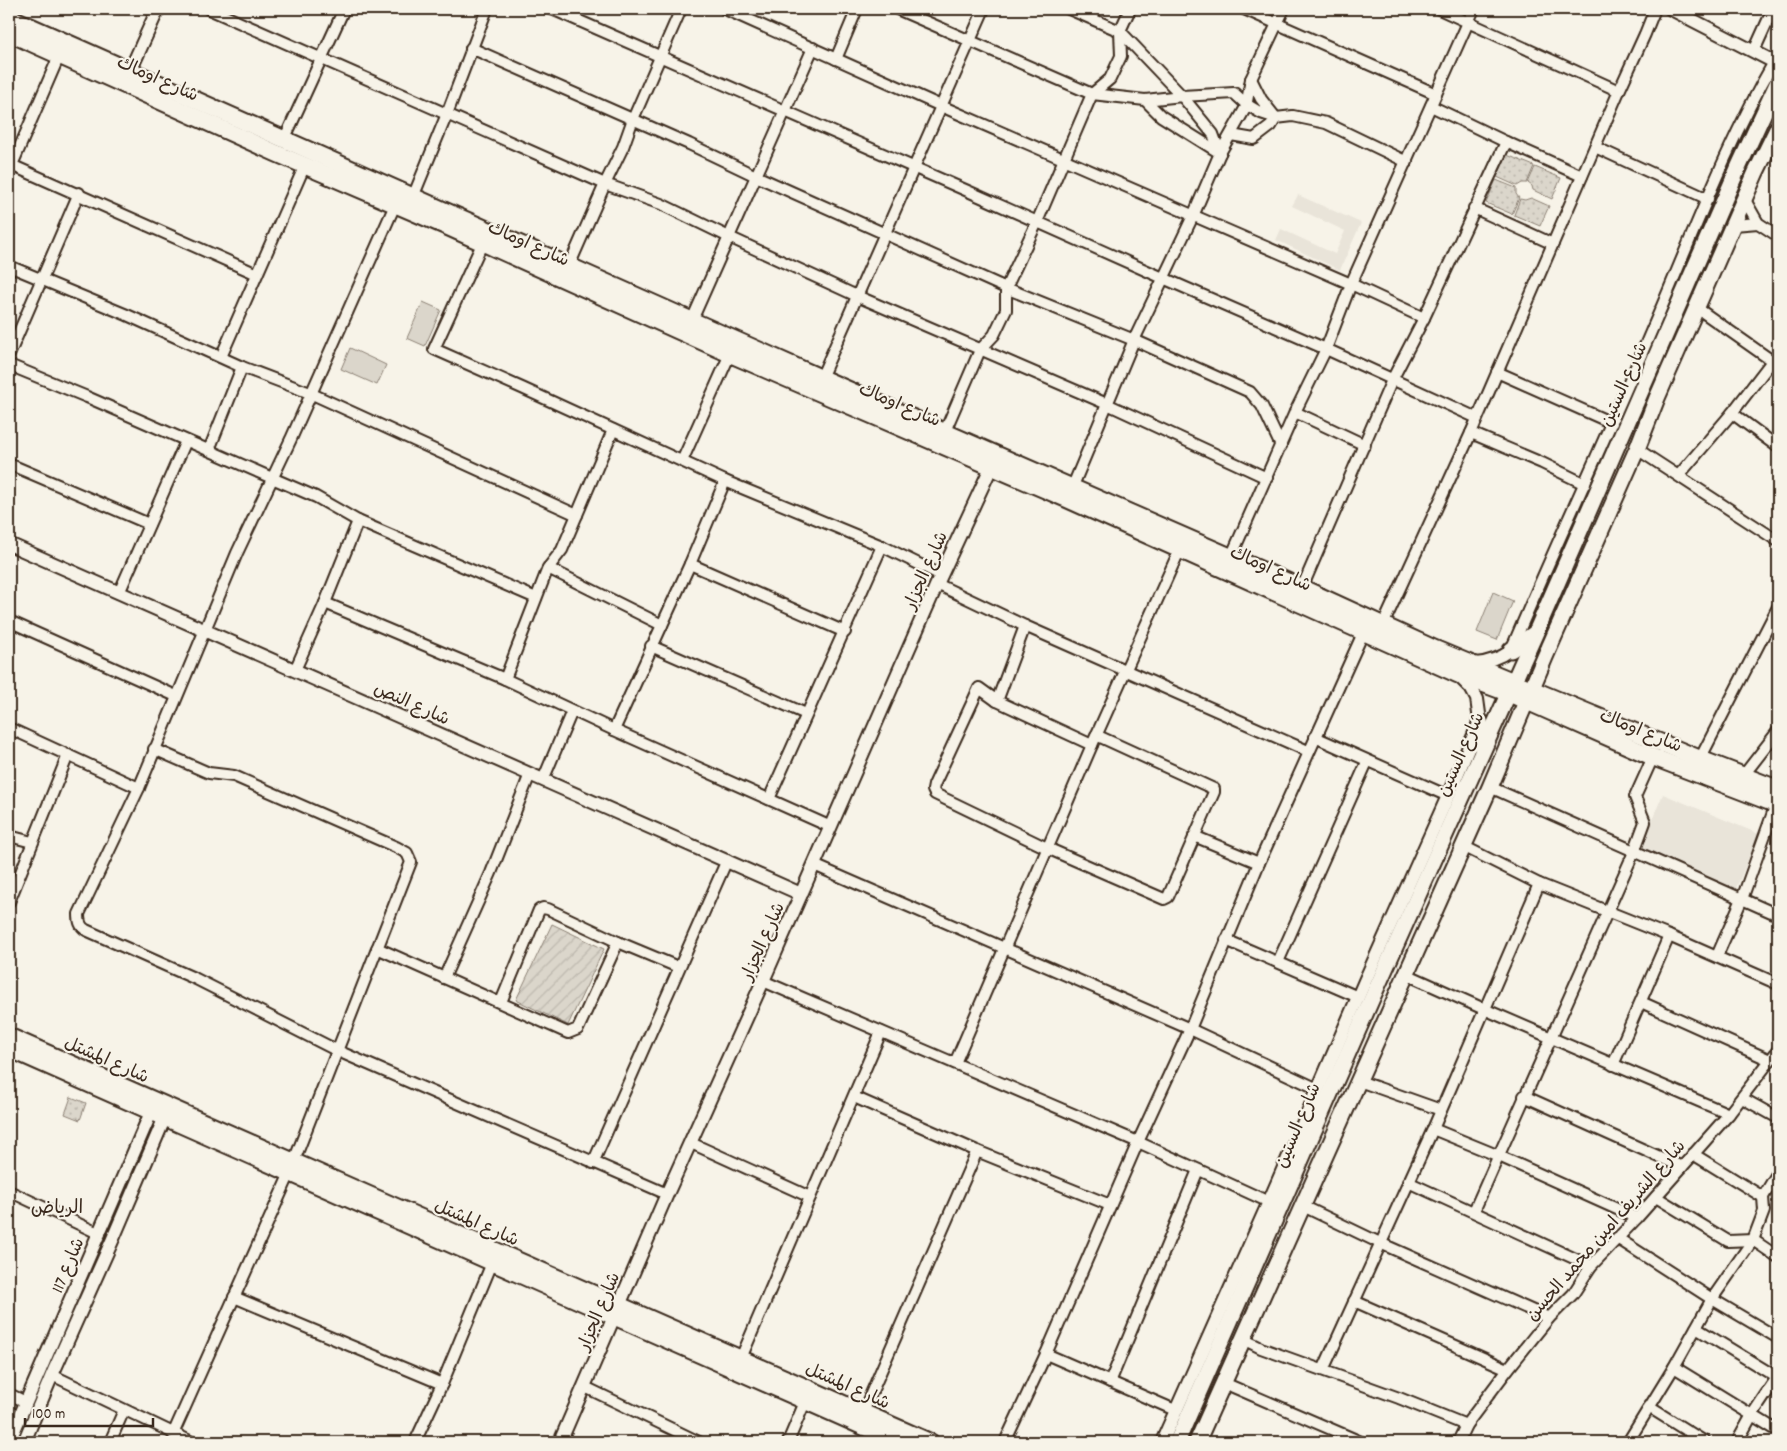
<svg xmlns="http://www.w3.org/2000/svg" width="1787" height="1451" font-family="Dekko,'Playpen Sans Arabic',sans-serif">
<defs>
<pattern id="grass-dots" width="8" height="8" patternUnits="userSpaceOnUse" patternTransform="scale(1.25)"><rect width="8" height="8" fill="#dbd6cb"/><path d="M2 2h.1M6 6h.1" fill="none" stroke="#bdb8ae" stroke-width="1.8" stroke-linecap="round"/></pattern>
<pattern id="garden-furrows" width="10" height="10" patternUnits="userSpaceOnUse" patternTransform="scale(1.25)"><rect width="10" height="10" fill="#dbd6cb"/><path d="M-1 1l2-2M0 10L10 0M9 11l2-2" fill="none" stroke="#bdb8ae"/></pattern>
</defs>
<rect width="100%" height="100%" fill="#f7f3e8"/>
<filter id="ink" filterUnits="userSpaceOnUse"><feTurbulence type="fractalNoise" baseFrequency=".02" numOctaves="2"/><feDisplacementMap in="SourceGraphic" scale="10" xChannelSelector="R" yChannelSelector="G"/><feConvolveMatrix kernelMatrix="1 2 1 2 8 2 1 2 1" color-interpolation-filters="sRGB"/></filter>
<g filter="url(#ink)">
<g fill="#e9e4d9">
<polygon points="1298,195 1361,223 1340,270 1276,240 1281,229 1335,254 1345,231 1292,206"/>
<polygon points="1663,794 1759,834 1735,891 1639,851"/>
</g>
<g fill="url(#grass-dots)" stroke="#8b8074">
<polygon points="1507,155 1534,166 1527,183 1522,183 1517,186 1497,177"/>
<polygon points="1535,167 1561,178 1552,199 1533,190 1532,186 1528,183"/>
<polygon points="1496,180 1516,188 1516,194 1519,198 1512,214 1486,203"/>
<polygon points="1531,198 1549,206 1540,226 1514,215 1520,199 1525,200"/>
<polygon points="71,1097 86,1103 80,1120 65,1114"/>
</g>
<polygon fill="url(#garden-furrows)" stroke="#8b8074" points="552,924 604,949 568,1025 516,1000"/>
<g fill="#dbd6cb" stroke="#8b8074">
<polygon points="423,302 441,310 425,346 407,338"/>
<polygon points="350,348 386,365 377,385 341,369"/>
<polygon points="1493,592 1513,601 1497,640 1477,632"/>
</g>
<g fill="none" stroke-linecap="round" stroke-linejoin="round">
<g stroke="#3b2a1e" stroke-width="14">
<g id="minor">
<polyline points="209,9 605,184 661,204 729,237 857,296 1107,404 1267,478"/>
<polyline points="552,9 970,192 1163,278 1326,349 1477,418"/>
<polyline points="725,9 941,106 1351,284 1424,318"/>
<polyline points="897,9 1092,94 1145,100 1161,116 1220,153"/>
<polyline points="1069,9 1120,31 1182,96 1234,93 1246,104 1261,113 1276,118 1293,116 1326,123 1407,162"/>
<polyline points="1244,9 1436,94"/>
<polyline points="1439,9 1619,91"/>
<polyline points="471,48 689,144 756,176 1006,288 1134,340 1250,392 1262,406 1281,446"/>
<polyline points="1754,51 1773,9"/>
<polyline points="836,59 857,9"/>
<polyline points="1145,100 1182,96 1213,134 1220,153"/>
<polyline points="1431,106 1506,142 1582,176"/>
<polyline points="1231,135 1254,139 1271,126 1276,118 1261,99 1251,79"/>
<polyline points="284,140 344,9"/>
<polyline points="1595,147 1708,199"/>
<polyline points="9,164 257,274"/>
<polyline points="12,165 59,56"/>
<polyline points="413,197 447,114 487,9"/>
<polyline points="1745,200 1758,223 1778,236"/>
<path d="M395,205l-104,234 -54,114 -98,235 -60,126c0,8 1,12 7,16l110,49 142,72 329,143"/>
<polyline points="1474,208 1553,244"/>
<polyline points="1734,225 1758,223"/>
<polyline points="482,244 434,349 522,388 725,481 882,546 941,575"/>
<polyline points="9,266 127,315 242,367 310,393 577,515"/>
<polyline points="569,266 605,184 623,147 633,119 681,9"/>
<polyline points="1697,308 1778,365"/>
<polyline points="692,320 813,48"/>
<polyline points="9,355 79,193"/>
<polyline points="221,357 305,165"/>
<polyline points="9,365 87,397 272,478 316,497 358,521 536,598"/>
<polyline points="1497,372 1612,423"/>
<polyline points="821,378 984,9"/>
<polyline points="1295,412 1365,445"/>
<polyline points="1732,413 1778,447"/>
<polyline points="945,431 980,350 994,335 1006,310 1006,288 1037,222 1092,94 1110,79 1121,56 1120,31 1130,9"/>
<polyline points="1471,433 1542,463 1585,484"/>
<polyline points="1637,449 1778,541"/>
<polyline points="209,450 242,367"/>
<polyline points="682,461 730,354"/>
<polyline points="9,464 149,524"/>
<polyline points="1679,475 1732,413 1772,361"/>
<polyline points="1072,488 1134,340 1193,216 1220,153 1246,107 1251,79 1284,9"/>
<polyline points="1231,557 1295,412 1326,349 1351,284 1474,9"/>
<polyline points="690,564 845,632"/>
<polyline points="548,568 662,625"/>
<polyline points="937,584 1025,626 1308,751"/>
<polyline points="1302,588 1392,380 1424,318 1506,142"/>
<polyline points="119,593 186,441"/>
<polyline points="325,603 505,679 614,730 831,827"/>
<polyline points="9,621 176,696"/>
<polyline points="1383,625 1471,433 1619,91 1645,34 1655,9"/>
<polyline points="1025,626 997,701 979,688 934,785 933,790 935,794 1047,848 1164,899 1168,897 1214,792 1214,789 1096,735"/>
<polyline points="651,646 806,714"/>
<path d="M1475,663c14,-1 25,-5 36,-13 45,-106 94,-210 139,-316 40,-91 74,-186 124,-272"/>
<polyline points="295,670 325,603 358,521"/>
<polyline points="505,679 548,568 562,550 613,430"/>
<polyline points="997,701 1092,745"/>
<polyline points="9,728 139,788"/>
<polyline points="614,730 690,564 725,481"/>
<polyline points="1315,737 1448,796"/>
<polyline points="154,749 209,773 234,776 396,847 407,853 411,862 294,1161"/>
<polyline points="1700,759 1778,607"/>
<polyline points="1743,776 1778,731"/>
<polyline points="543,780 572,711"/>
<polyline points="1490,787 1778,915"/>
<polyline points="769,799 882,546"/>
<polyline points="9,832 13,837 32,842"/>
<polyline points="1194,836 1259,863"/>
<polyline points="1463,846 1539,884 1669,936 1778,984"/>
<polyline points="814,865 1190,1029 1318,1089"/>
<polyline points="9,902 68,755"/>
<polyline points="1226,940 1358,997"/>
<polyline points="377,948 568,1033 578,1029 618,942"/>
<polyline points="1717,956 1742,899 1776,804"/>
<polyline points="1278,962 1367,762"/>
<polyline points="1406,974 1484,1009 1729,1114"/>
<polyline points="444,978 491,873 530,774"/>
<polyline points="763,981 1138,1142 1269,1202"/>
<polyline points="501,1002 539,910 543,908 548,909 618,942 678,967"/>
<polyline points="1641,1002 1770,1060"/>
<polyline points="955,1063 1092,745 1180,549"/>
<polyline points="1613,1065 1669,936"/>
<polyline points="1359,1081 1441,1110"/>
<polyline points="1524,1096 1682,1167"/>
<polyline points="854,1097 977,1151 1110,1205"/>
<polyline points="1742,1098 1778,1118"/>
<polyline points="1433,1129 1499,1156 1637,1218"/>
<polyline points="691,1143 810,1197"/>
<polyline points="1693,1154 1763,1197"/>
<polyline points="593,1163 727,860"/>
<polyline points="1408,1182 1591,1266"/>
<polyline points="9,1191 100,1234"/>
<polyline points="1656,1197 1728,1241 1753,1240 1764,1211 1763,1197 1778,1172"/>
<polyline points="1303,1206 1380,1243 1549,1318"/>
<polyline points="1474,1211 1634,852 1645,822 1635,797 1653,757"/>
<polyline points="1617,1238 1712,1299 1778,1338"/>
<polyline points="234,1297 442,1384"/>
<polyline points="1354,1301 1508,1369"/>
<polyline points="1696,1328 1778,1378"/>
<polyline points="1243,1339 1261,1348 1399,1398 1466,1425"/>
<polyline points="1046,1354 1175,1410"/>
<polyline points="741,1358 881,1032"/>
<polyline points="1674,1367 1778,1431"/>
<polyline points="1323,1370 1433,1129 1539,884"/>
<polyline points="52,1375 192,1442"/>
<polyline points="1110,1382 1198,1170"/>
<polyline points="1224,1383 1361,1442"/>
<polyline points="585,1387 699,1442"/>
<polyline points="9,1394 26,1402"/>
<polyline points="1649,1407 1705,1442"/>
<polyline points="863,1412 977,1151"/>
<polyline points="173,1434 290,1173"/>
<polyline points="110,1442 124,1410"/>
<polyline points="415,1442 442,1384 492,1263"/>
<polyline points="788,1442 805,1402"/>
<polyline points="1005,1442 1046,1354 1138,1142 1190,1029 1259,863 1364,631"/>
<polyline points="1458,1442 1466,1425 1508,1369 1549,1318 1573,1294 1591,1266 1637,1218 1729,1114 1778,1050"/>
<polyline points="1628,1442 1674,1367 1712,1299 1753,1240 1778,1257"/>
<polyline points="1737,1442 1752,1415 1778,1376"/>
</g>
</g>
<g stroke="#3b2a1e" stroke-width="16">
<g id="tertiary">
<polyline points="1671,9 1778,64"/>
<polyline points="130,71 158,9"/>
<polyline points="9,544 801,894"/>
<polyline points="9,1442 155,1103"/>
<polyline points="24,1442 52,1375 112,1241 168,1110"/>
<polyline points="560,1442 667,1194 763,981 937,584 995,459"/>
<polyline points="1162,1442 1269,1202 1365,981 1448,796 1480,721 1477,699 1471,688 1459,676"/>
</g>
</g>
<g stroke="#3b2a1e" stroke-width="19">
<g id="secondary">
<polyline points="1511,650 1535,633"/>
<polyline points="1480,721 1482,738 1482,750"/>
<polyline points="9,1036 931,1442"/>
<polyline points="9,1049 897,1442"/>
<polyline points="1177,1442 1373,996 1536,632 1739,166 1778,82"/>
<polyline points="1197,1442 1490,787 1545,657 1637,449 1657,398 1756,172 1778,127"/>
</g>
</g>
<g stroke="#3b2a1e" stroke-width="20">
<g id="primary">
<polyline points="9,17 821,378 1302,588 1435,649 1700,759 1778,789"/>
<polyline points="9,33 278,154 448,227 730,354 1067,499 1457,674 1508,693 1653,757 1778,805"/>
</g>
</g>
<use href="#minor" stroke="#f7f3e8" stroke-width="10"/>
<use href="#tertiary" stroke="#f7f3e8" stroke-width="12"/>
<use href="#secondary" stroke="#f7f3e8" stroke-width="15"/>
<use href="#primary" stroke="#f7f3e8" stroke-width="16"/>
</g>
</g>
<g text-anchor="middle" stroke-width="4.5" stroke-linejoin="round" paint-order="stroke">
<g font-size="18" fill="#3b2a1e" stroke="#f7f3e8">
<text transform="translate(158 78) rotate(24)" y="6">شارع اوماك</text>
<text transform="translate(529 243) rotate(24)" y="6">شارع اوماك</text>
<text transform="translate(1623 384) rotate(-66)" y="6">شارع الستين</text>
<text transform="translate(900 404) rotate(23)" y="6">شارع اوماك</text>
<text transform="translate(1271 568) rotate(24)" y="6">شارع اوماك</text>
<text transform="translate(925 570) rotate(-66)" y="6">شارع الجزار</text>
<text transform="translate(412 703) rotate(24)" y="6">شارع النص</text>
<text transform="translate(1641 730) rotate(22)" y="6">شارع اوماك</text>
<text transform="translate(1460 754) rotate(-66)" y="6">شارع الستين</text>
<text transform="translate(762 941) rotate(-66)" y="6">شارع الجزار</text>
<text transform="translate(107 1059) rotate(24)" y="6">شارع المشتل</text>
<text transform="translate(1297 1125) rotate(-67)" y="6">شارع الستين</text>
<text transform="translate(477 1222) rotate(24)" y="6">شارع المشتل</text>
<text transform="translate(1605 1230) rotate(-49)" y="6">شارع الشريف امين محمد الحسن</text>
<text transform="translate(67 1265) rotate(-67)" y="6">شارع 117</text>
<text transform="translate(598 1311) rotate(-67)" y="6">شارع الجزار</text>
<text transform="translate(848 1385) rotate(24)" y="6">شارع المشتل</text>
</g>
<g font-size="19" fill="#3b2a1e" stroke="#f7f3e8">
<text x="57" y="1213">الرياض</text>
</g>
</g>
<rect width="1787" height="1451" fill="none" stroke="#f7f3e8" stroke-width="30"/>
<rect x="15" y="15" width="1757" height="1421" fill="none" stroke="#3b2a1e" stroke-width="2" filter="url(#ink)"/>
<path d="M25 1418v8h128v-8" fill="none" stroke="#3b2a1e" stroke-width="2.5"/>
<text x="32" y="1418" font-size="15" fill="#3b2a1e" stroke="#f7f3e8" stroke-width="4" paint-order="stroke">100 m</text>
</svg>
